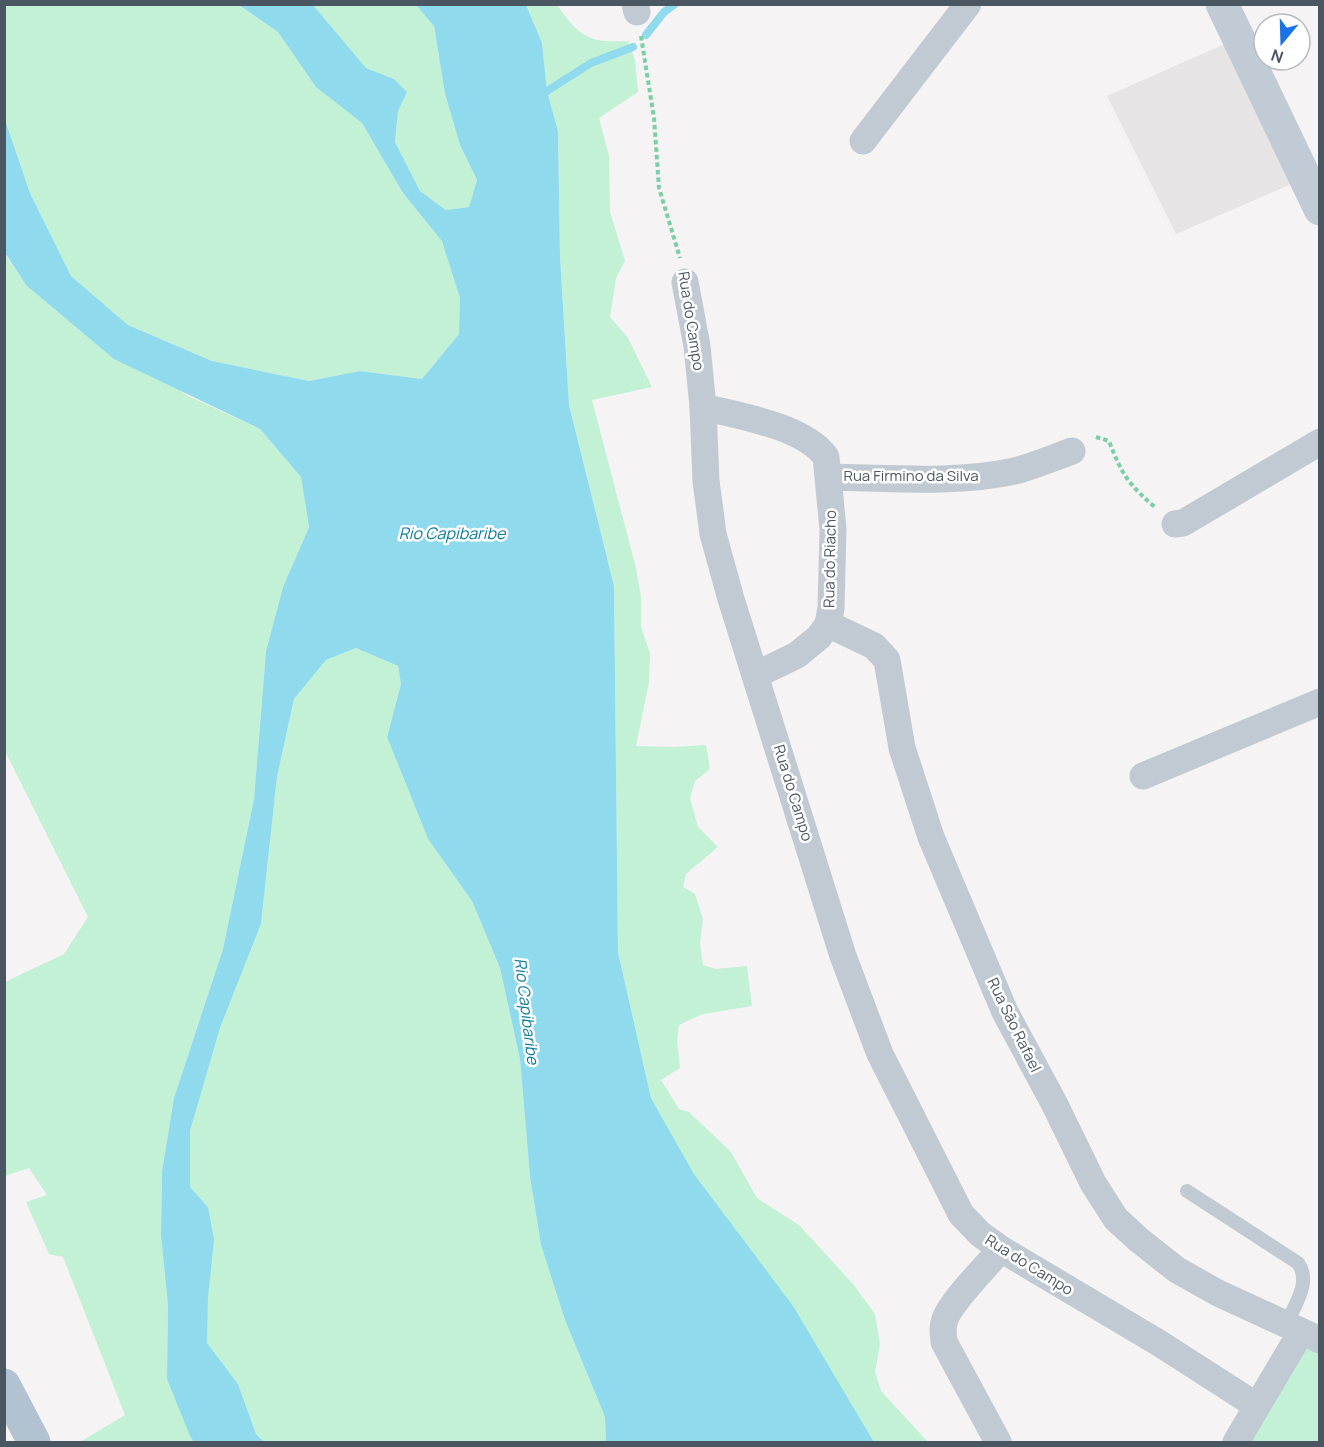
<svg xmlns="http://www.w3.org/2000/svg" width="1324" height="1447" font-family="Manrope,sans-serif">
<rect width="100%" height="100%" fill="#f5f3f3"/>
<polygon fill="#e6e4e5" points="1227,43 1294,183 1176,234 1107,96"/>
<g fill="#c3f1d5">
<polygon points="4,5 239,5 278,32 316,86 362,123 403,193 443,241 460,298 459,334 422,379 360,371 309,381 212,361 128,325 71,276 30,193 5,120"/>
<polygon points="313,5 416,5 434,26 445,94 460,145 477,180 469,207 446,210 420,191 395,142 398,111 394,79 366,68"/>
<path d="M526,5h31c23,32 30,38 71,36l7,19 3,32 -39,26 10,38 1,56 15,49 -9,17 -6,39 18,21 24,49 -60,13 44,168 5,29v29l9,28 -1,28 -13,64 36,1 34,-2 4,24 -15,12 -5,17 8,29 20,20 -32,27 -3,13 12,7 8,25 -3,24 3,22 13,4 31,-3 5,40 -49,8 -24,11 -2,15 3,28 -19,12 18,29 10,3 42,40 26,46 42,27 54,59 22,30 5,30 -5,28 6,19 47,51h-54l-81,-135 -99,-133 -43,-76 -33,-146 -4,-366 -45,-181 -9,-149 -2,-125 -11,-40 -5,-48z"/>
<polygon points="4,253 26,285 186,395 260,429 301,477 309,527 283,587 266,651 254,799 223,949 174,1098 162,1171 161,1236 168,1305 167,1379 194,1442 80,1442 125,1415 63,1257 49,1254 26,1202 47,1195 29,1168 5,1176 5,982 64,954 88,917 5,751"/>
<polygon points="356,648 398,666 401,684 387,737 428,839 472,901 500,968 520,1059 530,1177 541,1245 565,1320 605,1417 606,1442 264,1442 256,1434 238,1384 207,1343 208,1207 190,1187 190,1131 220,1028 261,924 277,777 294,699 326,660"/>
<polygon points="1301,1332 1319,1340 1319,1442 1236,1442"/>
</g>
<polygon fill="#90daee" points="239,5 313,5 366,68 394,79 407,92 398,111 395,142 420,191 446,210 469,207 477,180 460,145 445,94 434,26 416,5 526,5 542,43 547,91 558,131 560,256 569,405 614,586 618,952 651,1098 694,1174 793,1306 874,1442 606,1442 605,1417 565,1320 541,1245 530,1177 520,1059 500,968 472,901 428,839 387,737 401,684 398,666 356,648 326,660 294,699 277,777 261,924 220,1028 190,1131 190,1187 208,1207 214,1240 208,1297 207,1343 238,1384 256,1434 264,1442 194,1442 190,1436 167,1379 168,1305 161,1236 162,1171 174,1098 223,949 254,799 266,651 283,587 309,527 301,477 260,429 114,359 26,285 5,253 5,120 30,193 71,276 128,325 212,361 309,381 360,371 422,379 459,334 460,298 442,241 403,193 362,123 316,87 278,32"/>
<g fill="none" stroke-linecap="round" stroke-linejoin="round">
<g stroke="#90daee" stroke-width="8">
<polyline points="646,35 664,12 675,4"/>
<polyline points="537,95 547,91 591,63 633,47"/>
</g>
<g stroke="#7ad0a6" stroke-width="4" stroke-dasharray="4.5 3" stroke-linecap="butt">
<polyline points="641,36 654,118 659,188 680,258"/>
<path d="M1096,437l13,4c13,34 20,44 47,67"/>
</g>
<path stroke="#c1cad2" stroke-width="14" d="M1187,1191l111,72c14,19 -4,43 -12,62"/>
<g stroke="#c1cad2" stroke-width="27">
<polyline points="635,4 637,12"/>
<polyline points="863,141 968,4"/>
<polyline points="685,282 697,346 703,407 706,481 713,534 731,599 843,956 880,1054 961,1214 980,1234 1001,1249 1159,1343 1257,1406"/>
<path d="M703,407c36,9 101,19 123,50l7,72 -2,79 -3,16 -9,13 -22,18 -41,20"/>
<path d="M830,477c60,1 125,7 185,-6 19,-5 38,-13 57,-20"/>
<polyline points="1175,524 1183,523 1320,442"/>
<polyline points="828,624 874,646 887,660 902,748 931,837 1005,1012 1054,1103 1093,1183 1116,1219 1139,1240 1177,1270 1218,1293 1320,1340"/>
<polyline points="1143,776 1320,702"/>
<path d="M998,1442l-54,-100c-1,-9 -2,-15 1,-23 7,-19 42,-53 56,-70"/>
<polyline points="1236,1442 1301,1332"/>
</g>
<polyline stroke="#c1cbd6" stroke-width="33" points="1222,4 1320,209"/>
<polyline stroke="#b3c2d1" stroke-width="33" points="4,1385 34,1442"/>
</g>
<g text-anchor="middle" stroke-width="5" stroke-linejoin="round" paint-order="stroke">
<g font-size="15" fill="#4a5661" stroke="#fff">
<text transform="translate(691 321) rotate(81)" y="5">Rua do Campo</text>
<text x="911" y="481">Rua Firmino da Silva</text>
<text transform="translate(830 559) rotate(-89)" y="5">Rua do Riacho</text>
<text transform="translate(793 793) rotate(73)" y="5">Rua do Campo</text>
<text transform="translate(1014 1025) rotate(64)" y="5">Rua São Rafael</text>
<text transform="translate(1029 1265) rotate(32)" y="5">Rua do Campo</text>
</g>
<g font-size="16" font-style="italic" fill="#0c7c9b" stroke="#fff">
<text x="452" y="539">Rio Capibaribe</text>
<text transform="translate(527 1011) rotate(83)" y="6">Rio Capibaribe</text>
</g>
</g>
<rect width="1324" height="1447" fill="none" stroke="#4a5661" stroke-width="12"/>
<g transform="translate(1282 42) rotate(199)"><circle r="28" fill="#ffffff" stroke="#b7bbc0" stroke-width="1.5"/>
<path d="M0-4.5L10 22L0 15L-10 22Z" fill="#1a73e8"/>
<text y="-9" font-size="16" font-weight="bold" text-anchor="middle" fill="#4a5661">N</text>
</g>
</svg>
